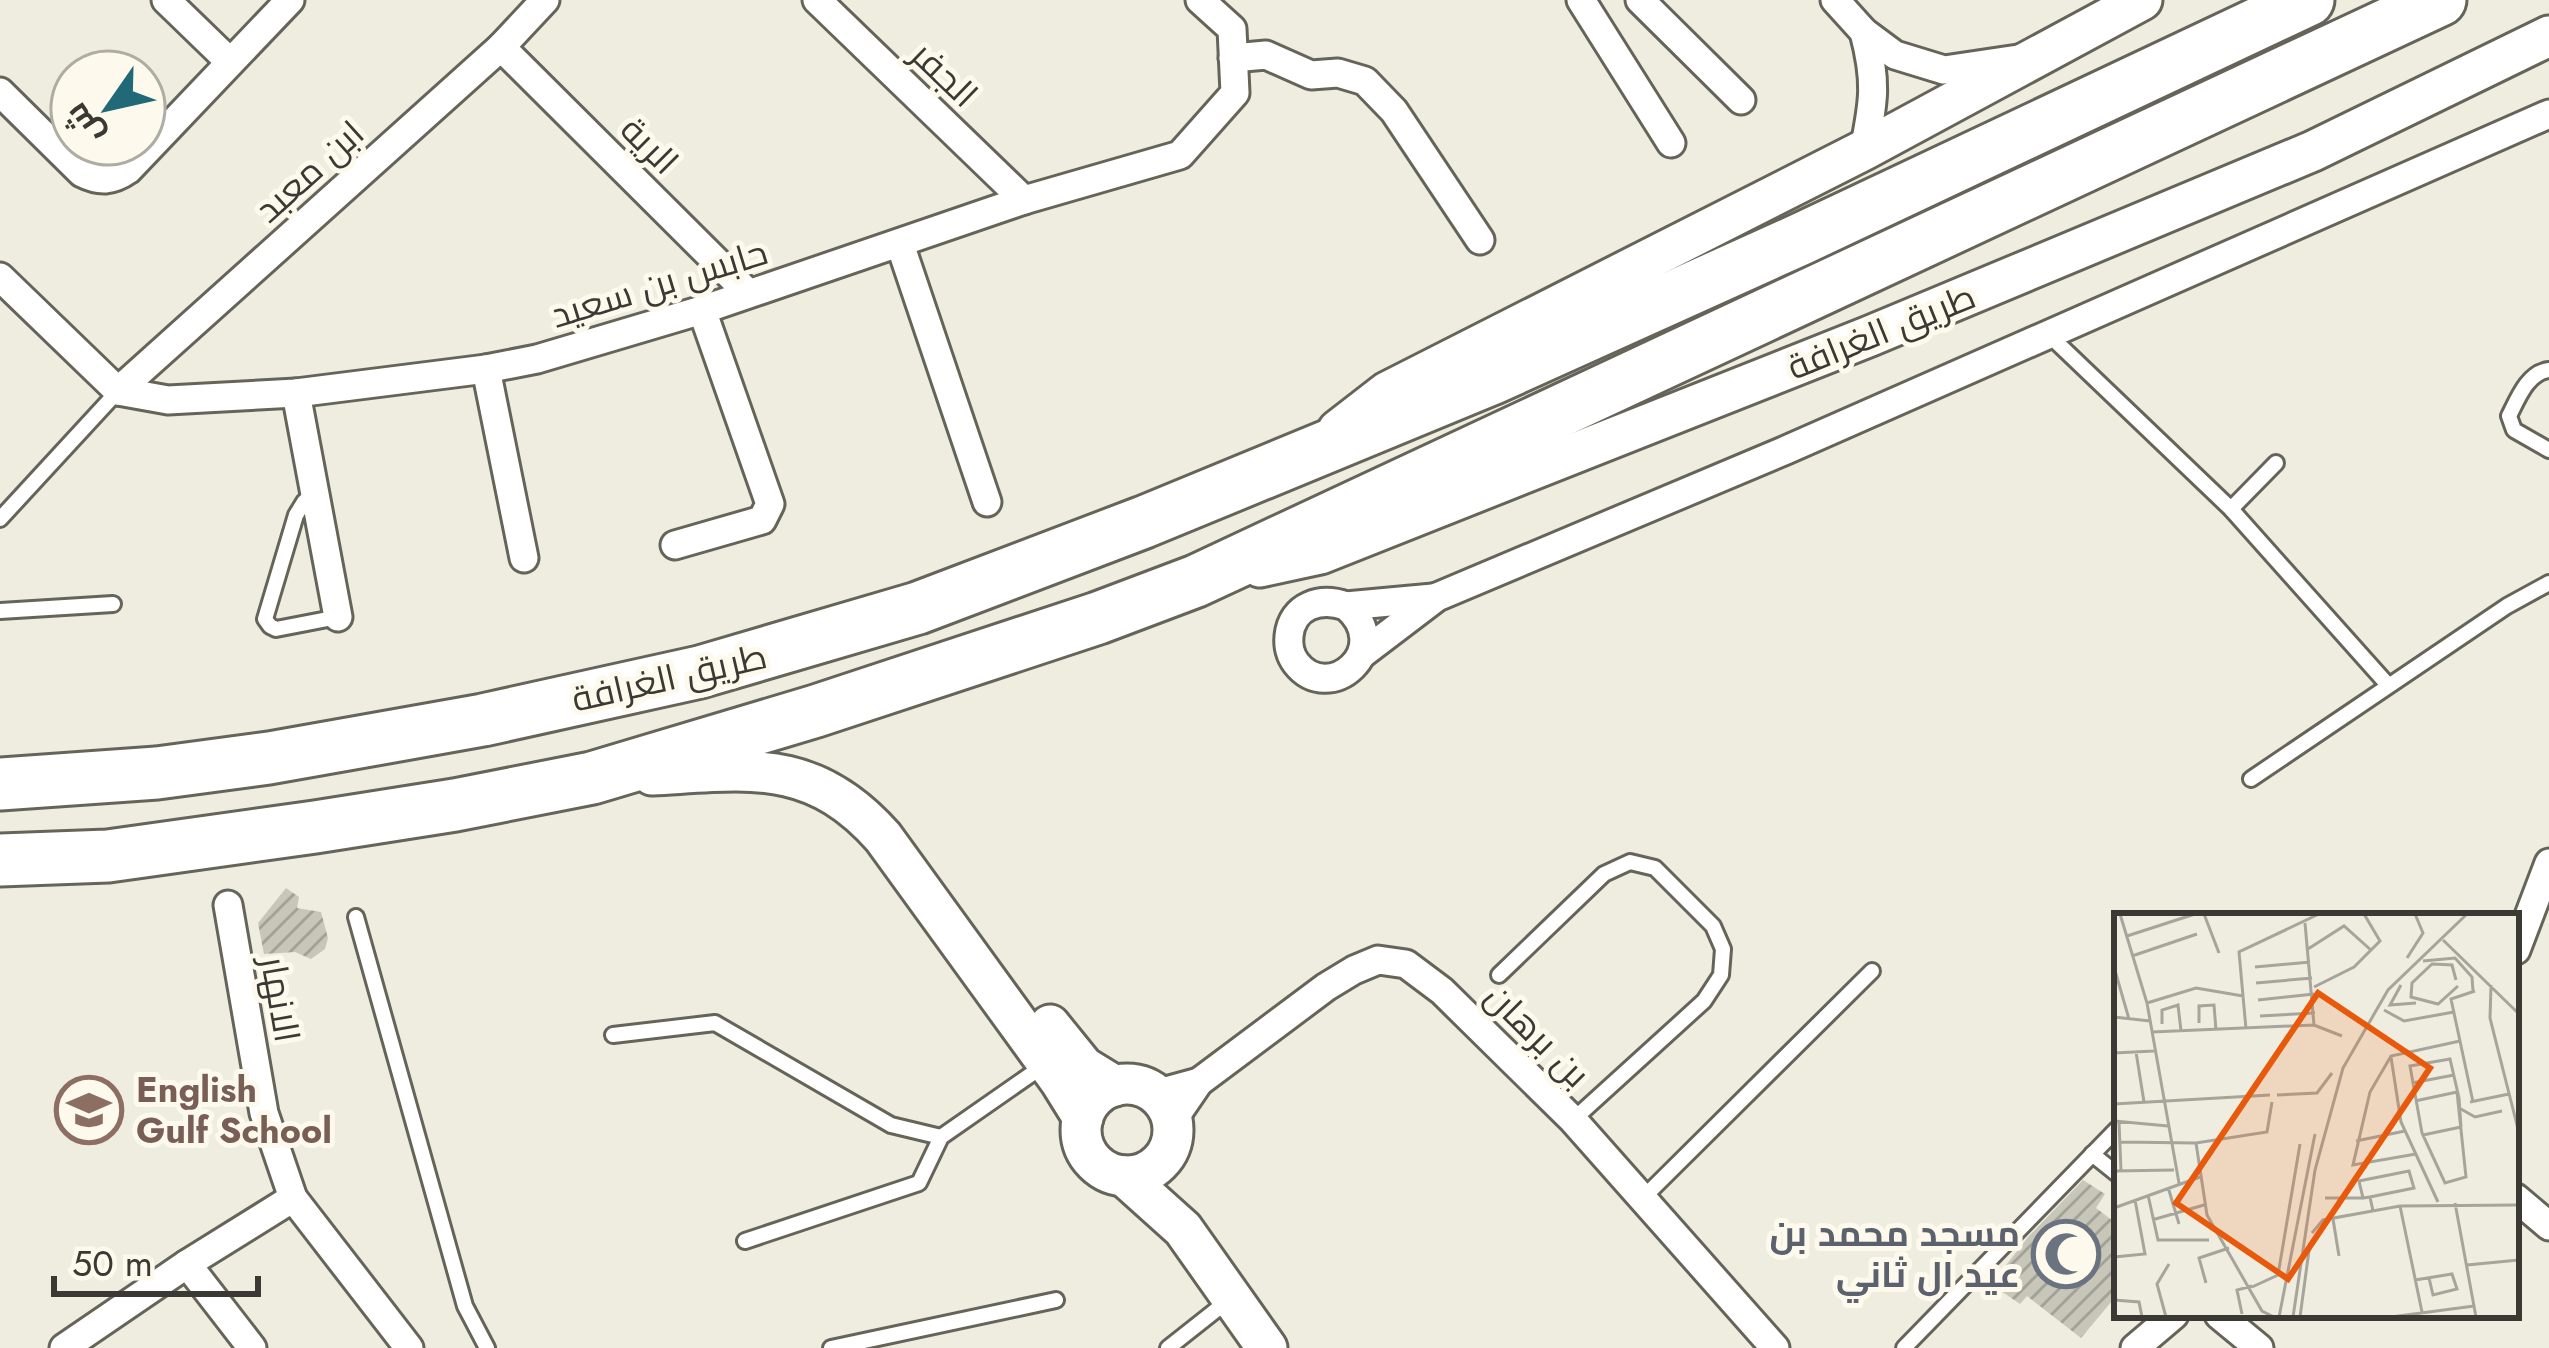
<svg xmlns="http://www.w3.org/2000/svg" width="2549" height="1348" font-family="Jost,Cairo,sans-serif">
<defs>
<pattern id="building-hatch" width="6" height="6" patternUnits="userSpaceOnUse" patternTransform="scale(3)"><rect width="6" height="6" fill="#c8c6b9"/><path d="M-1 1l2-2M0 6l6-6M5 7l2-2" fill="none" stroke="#a3a297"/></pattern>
</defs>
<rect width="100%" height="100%" fill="#efeddf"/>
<g fill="url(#building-hatch)">
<polygon points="286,888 299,897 297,908 321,912 328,938 325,949 311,959 295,952 264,954 258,923"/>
<polygon points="2083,1180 2105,1194 2096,1208 2117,1224 2117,1295 2081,1338 2027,1296 2020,1304 1991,1284 2029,1236"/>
</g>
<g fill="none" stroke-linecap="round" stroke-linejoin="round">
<g stroke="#666459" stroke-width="20">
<g id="lane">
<polyline points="2048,334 2231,509 2388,685"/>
<path d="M2549,370c-21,2 -31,28 -40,46l5,14 35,20"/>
<polyline points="315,492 304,502 296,515 265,619 270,626 276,629 338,617"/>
<polyline points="2231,509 2276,463"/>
<polyline points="0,519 118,391"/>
<polyline points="0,611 113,604"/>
<polyline points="2251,779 2507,606 2549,583"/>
<polyline points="356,917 465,1306 487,1348"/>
<polyline points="1499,975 1604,874 1630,862 1655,868 1713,926 1723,949 1721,975 1704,1001 1573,1120"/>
<polyline points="613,1035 715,1023 891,1125 941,1137"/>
<polyline points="2092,1154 2117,1174"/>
<polyline points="1643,1198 1872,971"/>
<polyline points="745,1241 919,1183 941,1137 1043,1066"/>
<polyline points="831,1348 1056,1300"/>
<polyline points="1168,1348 1230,1299"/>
<polyline points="1904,1348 2117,1129"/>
</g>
</g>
<g stroke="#666459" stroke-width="33">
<g id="street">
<polyline points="166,0 230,62"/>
<polyline points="817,0 1024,200"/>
<polyline points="1581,0 1671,143"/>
<polyline points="1640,0 1741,100"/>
<polyline points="1835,0 1864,32 1895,55 1944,70 2018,59"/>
<polyline points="501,47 748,293"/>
<polyline points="1233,58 1266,55 1311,75 1338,73 1365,81 1394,111 1480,240"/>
<path d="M0,92l82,81c18,9 30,8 46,-3l162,-170"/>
<path d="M1864,150c10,-49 13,-69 0,-118"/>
<polyline points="900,244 987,502"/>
<polyline points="0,277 118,391 168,400 296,393 486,369 537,359 702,310 1024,200 1180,155 1235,93 1232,29 1200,0"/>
<polyline points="486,369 524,558"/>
<polyline points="118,391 501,47 545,0"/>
<polyline points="296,393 338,617"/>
<polyline points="675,545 762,520 770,504 702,310"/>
<path d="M1346,606c50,43 -17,100 -50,57 -6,-8 -8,-17 -7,-27 3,-31 32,-39 57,-30l87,-8"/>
<polyline points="1362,654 1437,597 1786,450 2549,114"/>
<polyline points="228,905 264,1113 293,1198 409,1348"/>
<polyline points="2516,950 2549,863"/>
<polyline points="1155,1094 1199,1082"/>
<polyline points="1173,1120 1199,1082 1326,987 1354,970 1378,960 1406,964 1442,991 1573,1120 1775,1348"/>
<polyline points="2516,1198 2549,1226"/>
<polyline points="187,1264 252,1348"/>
<polyline points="2219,1315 2259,1348"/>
<polyline points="64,1348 187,1264 293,1198"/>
<polyline points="2135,1348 2174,1315"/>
</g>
</g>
<g stroke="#666459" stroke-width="45">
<g id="secondary">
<polyline points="1338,430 1387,392 1864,150 2142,0"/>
<polyline points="1260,567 1320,554 1870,336 2313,151 2549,36"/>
<path d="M652,775c96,-5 160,-18 231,62l177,244 23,37"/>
<polyline points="1050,1025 1084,1067 1115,1086"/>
<circle cx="1127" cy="1130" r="46"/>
<polyline points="1124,1176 1183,1229 1267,1348"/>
</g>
</g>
<g stroke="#666459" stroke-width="57">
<g id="highway">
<polyline points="0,784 157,773 269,758 483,720 700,672 918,608 1144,522 1491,379 1801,239 2308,0"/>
<polyline points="0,860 108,856 315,827 455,805 592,778 816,711 1098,618 1196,581 2440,0"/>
</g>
</g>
<use href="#lane" stroke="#fff" stroke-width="14"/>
<use href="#street" stroke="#fff" stroke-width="27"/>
<use href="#secondary" stroke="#fff" stroke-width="39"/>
<use href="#highway" stroke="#fff" stroke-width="51"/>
</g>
<defs>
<g id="school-ring" transform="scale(3.45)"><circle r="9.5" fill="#fdfaed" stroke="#8d6e63" stroke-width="1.5"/><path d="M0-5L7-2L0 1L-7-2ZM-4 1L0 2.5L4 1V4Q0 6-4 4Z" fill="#8d6e63"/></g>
<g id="mosque-ring" transform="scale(3.45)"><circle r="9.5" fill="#fdfaed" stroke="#6b7280" stroke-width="1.5"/><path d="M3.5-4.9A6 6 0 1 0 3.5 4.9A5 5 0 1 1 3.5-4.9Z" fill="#6b7280"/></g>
</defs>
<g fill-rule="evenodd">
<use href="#school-ring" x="89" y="1110"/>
<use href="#mosque-ring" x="2066" y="1254"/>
</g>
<g text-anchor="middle" stroke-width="10" stroke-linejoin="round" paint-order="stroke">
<g font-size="36" fill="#3a3934" stroke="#fdfaed">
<text transform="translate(945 74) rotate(44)" y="13">الجفر</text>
<text transform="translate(650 145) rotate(45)" y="13">الرية</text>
<text transform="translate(309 171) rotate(-42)" y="13">ابن معبد</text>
<text transform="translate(659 283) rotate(-17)" y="13">حابس بن سعيد</text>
<text transform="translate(1881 331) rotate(-22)" y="13">طريق الغرافة</text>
<text transform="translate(669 677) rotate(-13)" y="13">طريق الغرافة</text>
<text transform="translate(281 999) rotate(80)" y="13">الانهار</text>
<text transform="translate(1538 1035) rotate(45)" y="13">بن برهان</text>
</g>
<g font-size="36" font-weight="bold" fill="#785e54" stroke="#fdfaed" text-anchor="start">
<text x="136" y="1102">English<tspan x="136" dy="41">Gulf School</tspan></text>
</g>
<g font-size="36" font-weight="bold" fill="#5b616d" stroke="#fdfaed" text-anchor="end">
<text x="2020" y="1246">مسجد محمد بن<tspan x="2020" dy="41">عيد ال ثاني</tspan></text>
</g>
</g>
<g transform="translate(2114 913)">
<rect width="405" height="405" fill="#efeddf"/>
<path fill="none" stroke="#a7a59b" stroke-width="3" d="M6,1l27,89 32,180M90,1l15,39M191,10l9,102M13,23l68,-22M329,27l76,74M194,36l36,-23 28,25M18,43l65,-22M293,45l16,-25 -8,-19M309,48l32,-3 17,19 1,14M0,54l15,52M141,54l55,-5M342,67l-4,-15 -20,-1 -20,19 -1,14 27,7 20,-18M142,70l56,-5M287,72l-11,20 26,-2M377,72l-1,33 29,115M200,74l40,-20 26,-26 -16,-27M144,87l56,-6M33,90l49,-15 47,8M270,97l20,11 50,-9M146,103l55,-3M0,104l36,4M85,110v-17l15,-1 2,25M48,111v-14l16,-5 3,26M132,116l-7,-77 80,-38M38,119l162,-7 28,11M22,139l8,50M0,140l40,-2M277,144l10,65 37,80M298,170l42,-8M343,179l9,85 -21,6 -23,-50 -12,-67 40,-7 9,39 2,29M163,182l40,-2 15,-20M301,188l42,-9M356,189l39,-8M359,189l-22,-103 24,-8M0,191l156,-9M347,196l14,8 27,-6M0,208l54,5M5,209l2,49M309,222l38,-8M242,228l49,-10M6,229l76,1 71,-11 5,-30M82,230l11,72 55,96 12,6M302,241l-63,11 17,-73 21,-36 69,-15M0,258l60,-1M54,274l11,37M34,282l10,45h51M256,284l-7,1 -4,-17 50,-10 5,17 -44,9 3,14M211,285h38M341,290l21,114M286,293l22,106M0,295l86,-31M219,306l6,37M38,307l52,-15M198,320l11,-13 77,-14 119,-1M0,344l31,-3 -10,-54M353,352l52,-5M301,367l37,-6 5,15 -24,6 -4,-17M92,370l-7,-25 30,-10M138,374l26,-12 22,-131M0,387l25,2 3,15M128,401l-5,-24 15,-4M52,404l-9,-33 12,-20M165,404l36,-183M179,404l22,-147 28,-102 45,-78 79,-76M186,404l10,-74M277,404l83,-11"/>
<path fill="#e8590c" fill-opacity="0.15" stroke="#e8590c" stroke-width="6" d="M204,80l112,75 -142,211 -112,-76z"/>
<rect width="405" height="405" fill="none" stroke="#3a3934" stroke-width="6"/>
</g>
<g transform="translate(108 108) rotate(236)"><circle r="57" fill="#fdfaed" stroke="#afada3" stroke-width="3"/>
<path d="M0-9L21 45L0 30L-21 45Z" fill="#216977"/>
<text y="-18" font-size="33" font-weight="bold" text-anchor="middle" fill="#3a3934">ش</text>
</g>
<path d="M54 1276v18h204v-18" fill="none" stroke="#3a3934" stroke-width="6"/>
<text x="72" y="1276" font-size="36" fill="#3a3934" stroke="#fdfaed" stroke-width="9" paint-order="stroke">50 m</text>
</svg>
